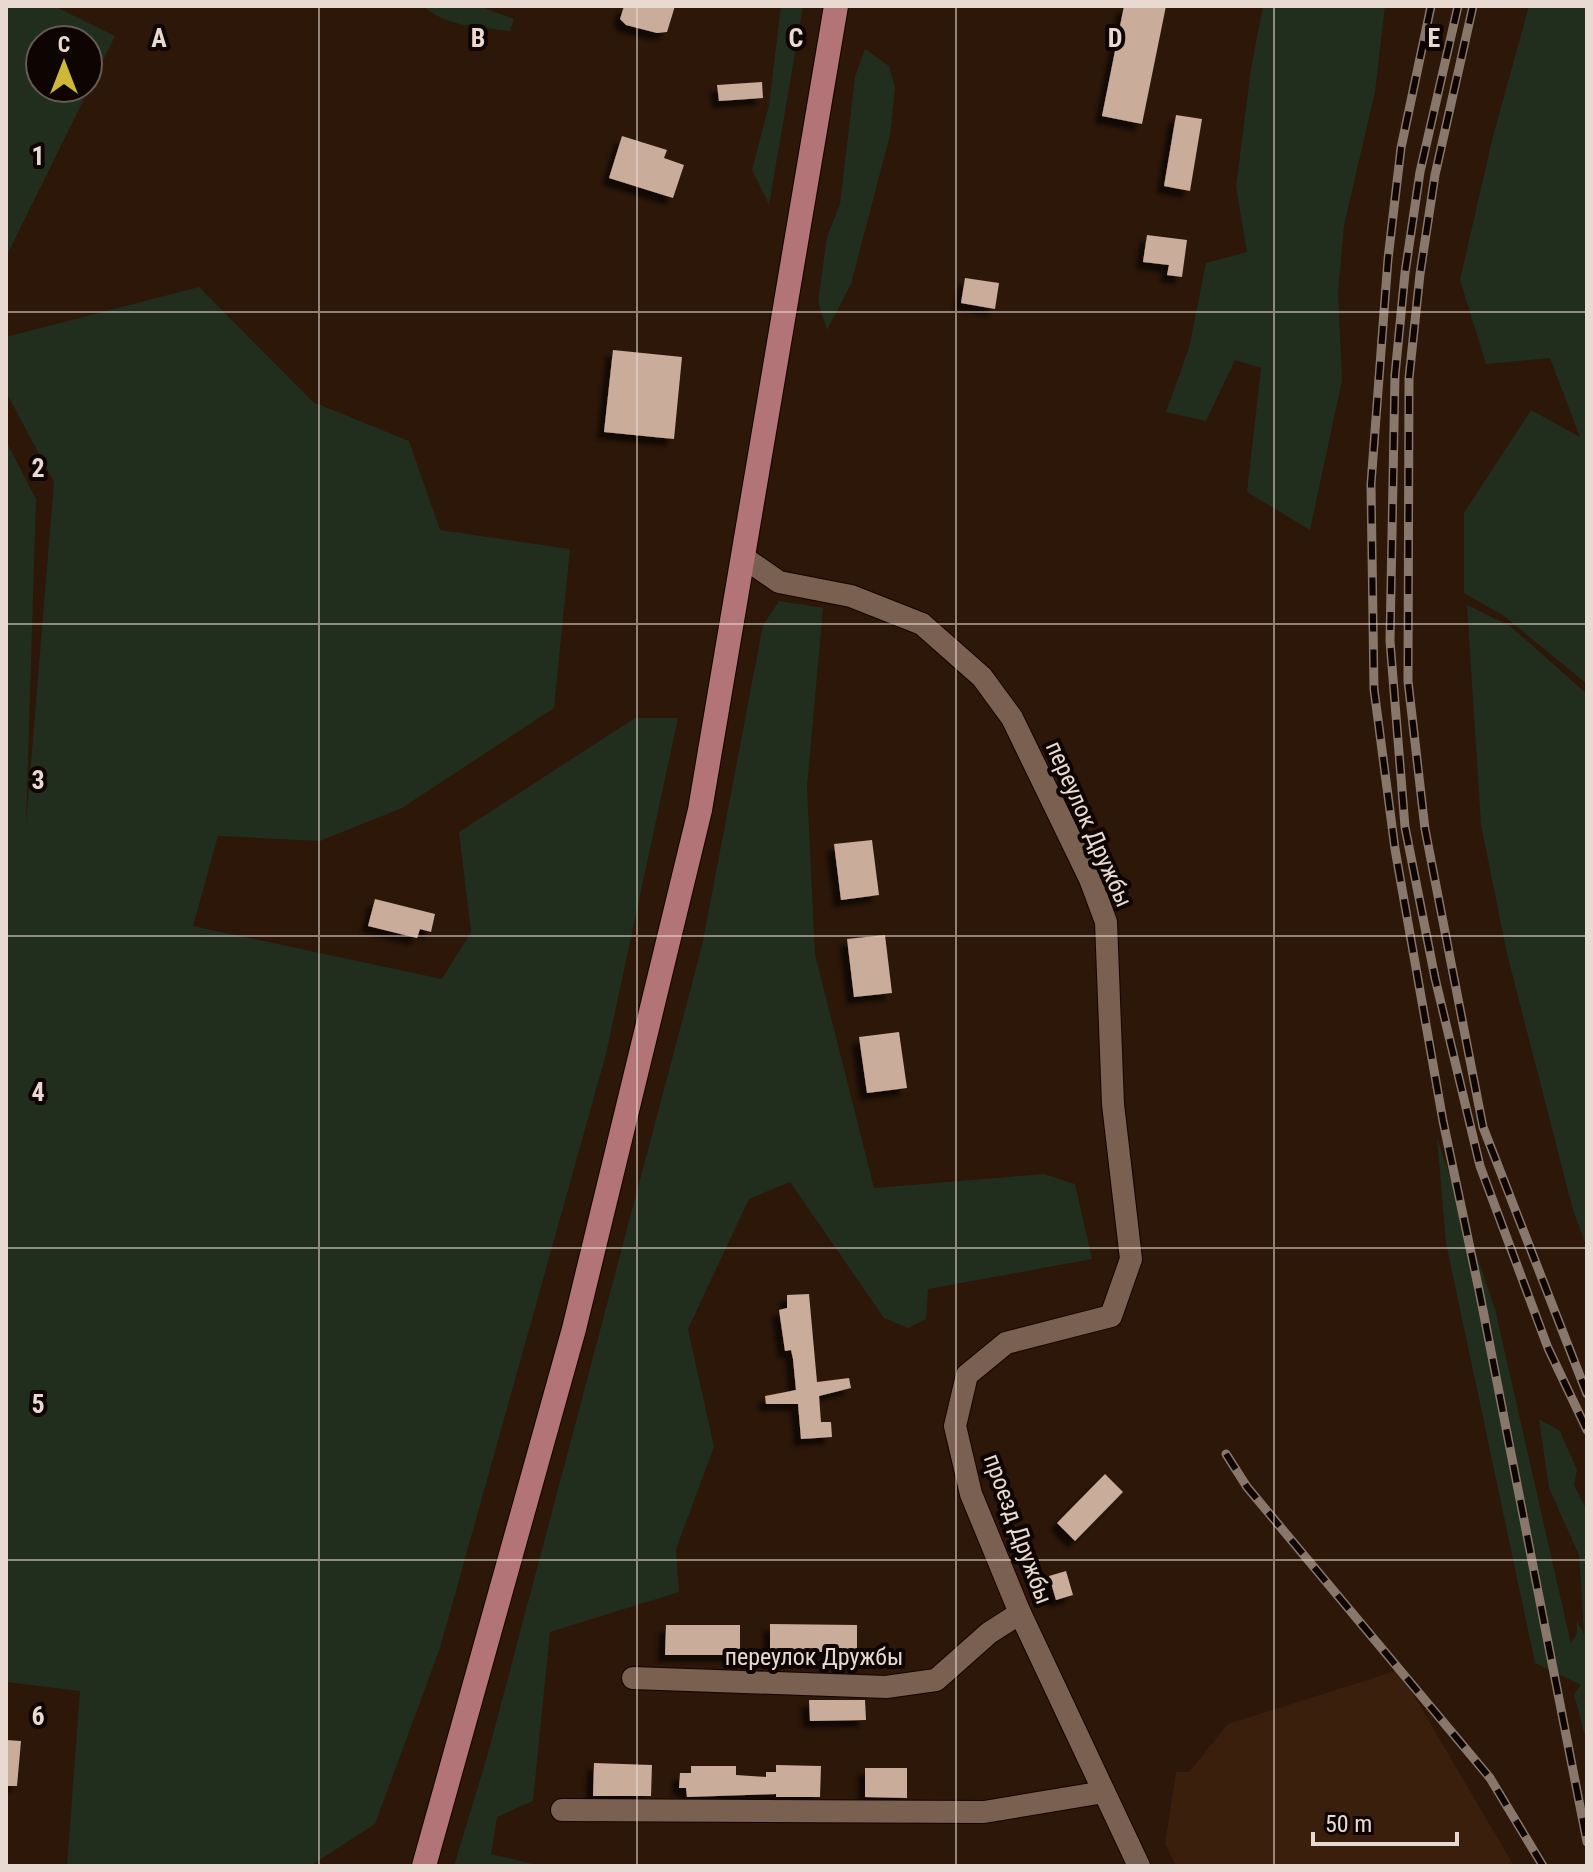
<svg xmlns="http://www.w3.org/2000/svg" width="1593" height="1872" font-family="'Roboto Condensed',sans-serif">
<defs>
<filter id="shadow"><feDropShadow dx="-7" dy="7" stdDeviation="2" flood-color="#0009"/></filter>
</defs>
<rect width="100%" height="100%" fill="#2c1709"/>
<polygon fill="#3a1f0d" points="1399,1670 1514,1866 1176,1866 1165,1844 1176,1772 1189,1772 1228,1724"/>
<g fill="#212e1e" fill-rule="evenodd">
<path d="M6,6h48l61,30 -109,221zM40,40h48v48h-48z"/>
<path d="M423,6h56l35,13 -4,12c-31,-4 -63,-4 -87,-25z"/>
<polygon points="781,6 803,6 769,205 752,170 769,105"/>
<polygon points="1263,6 1385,6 1375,92 1344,225 1338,294 1342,380 1310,530 1247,492 1261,368 1235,360 1206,421 1166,412 1189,348 1206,263 1247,252 1236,187 1251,69"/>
<polygon points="1529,6 1587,6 1587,684 1504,616 1464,593 1464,513 1531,410 1580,437 1550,358 1486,364 1460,280 1492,140"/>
<polygon points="865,49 889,66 895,88 890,135 851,284 827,330 818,302 827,237 840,204 855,77"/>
<polygon points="199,287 313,402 409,441 440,530 570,549 554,708 402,808 320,841 218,836 193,926 442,979 471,932 459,832 635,718 678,718 606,1054 440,1648 375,1824 310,1866 67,1866 80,1691 6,1682 6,441 36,499 26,825 54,482 6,392 6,337"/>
<polygon points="779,601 823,608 807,787 815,954 874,1188 1044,1174 1075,1184 1092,1259 928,1289 926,1319 908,1328 884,1318 790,1182 749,1199 688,1329 714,1447 676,1549 679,1592 550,1632 533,1801 497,1817 491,1854 541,1866 454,1866 487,1757 702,946 763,625"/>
<polygon points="1467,605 1510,626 1587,694 1587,1248 1573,1210 1507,954 1481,825"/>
<polygon points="1437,1138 1495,1309 1571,1644 1577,1633 1577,1621 1584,1634 1579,1555 1549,1488 1539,1419 1560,1431 1577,1470 1574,1485 1587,1510 1587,1744 1574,1694 1581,1685 1535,1663 1446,1243"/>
</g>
<g fill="#caac9b" filter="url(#shadow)">
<polygon points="624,6 675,6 667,32 657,33 626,25 620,19"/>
<polygon points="1124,6 1166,6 1142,124 1102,116"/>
<polygon points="762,82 763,98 719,101 717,85"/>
<polygon points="1176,115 1202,119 1190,191 1164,186"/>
<polygon points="622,136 667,150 664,158 684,165 673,198 609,178"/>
<polygon points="1147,235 1187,240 1182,277 1167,275 1169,265 1143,262"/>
<polygon points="965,278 999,283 995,309 961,303"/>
<polygon points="613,350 682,357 674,439 604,432"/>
<polygon points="872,840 879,895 841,900 834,844"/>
<polygon points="375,899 435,914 431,932 420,929 417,938 368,926"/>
<polygon points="885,935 892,993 854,997 847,939"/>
<polygon points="899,1032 907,1088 867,1093 859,1037"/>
<polygon points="809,1294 817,1382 849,1378 851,1388 819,1396 821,1422 831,1422 832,1437 801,1439 798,1404 766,1404 765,1396 796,1390 793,1359 791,1350 785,1351 779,1310 787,1308 787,1295"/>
<polygon points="1105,1474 1123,1492 1075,1541 1057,1523"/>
<polygon points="1066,1571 1073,1595 1056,1600 1049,1576"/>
<polygon points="770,1624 857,1625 857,1652 770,1652"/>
<polygon points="666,1625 740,1625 740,1655 665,1655"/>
<polygon points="809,1700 865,1700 866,1720 810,1721"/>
<polygon points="6,1740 21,1741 17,1786 6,1786"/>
<polygon points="594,1763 652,1765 651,1796 593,1796"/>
<polygon points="776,1765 821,1766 820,1797 776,1797 776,1794 687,1797 686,1788 679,1788 680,1773 691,1773 691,1766 736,1766 736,1775 766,1777 766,1772 776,1772"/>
<polygon points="865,1768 907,1768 907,1798 865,1797"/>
</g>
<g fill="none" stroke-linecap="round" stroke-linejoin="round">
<g stroke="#140300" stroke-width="24">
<g id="street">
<polyline points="743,557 779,582 851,596 922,624 982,677 1012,718 1090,879 1106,922 1113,1104 1131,1259 1111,1316 1006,1343 967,1375 955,1426 971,1494 1020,1613 1139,1866"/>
<polyline points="633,1678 886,1687 936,1680 989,1633 1020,1613"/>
<polyline points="562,1810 984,1812 1104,1792"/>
</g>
</g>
<g stroke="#140300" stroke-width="26">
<polyline id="primary" points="424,1866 574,1329 700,810 836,6"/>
</g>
<use href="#street" stroke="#7a6051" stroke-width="22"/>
<use href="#primary" stroke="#b27477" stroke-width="24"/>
<g stroke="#89776b" stroke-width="9">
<g id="rail">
<polyline points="1431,6 1401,148 1388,259 1371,484 1374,689 1395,849 1443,1121 1480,1295 1587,1842"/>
<polyline points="1458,6 1420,172 1405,273 1395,375 1390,641 1405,827 1435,978 1480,1166 1548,1348 1587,1430"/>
<polyline points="1473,6 1435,175 1420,274 1409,378 1408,681 1425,829 1483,1127 1587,1394"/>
<polyline points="1226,1454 1247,1487 1490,1778 1543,1866"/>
</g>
</g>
<use href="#rail" stroke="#0e0502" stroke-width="6" stroke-dasharray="18" stroke-linecap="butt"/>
</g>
<path fill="none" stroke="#e9dad1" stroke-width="2" stroke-opacity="0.55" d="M319,6v1860M637,6v1860M956,6v1860M1274,6v1860M6,312h1581M6,624h1581M6,936h1581M6,1248h1581M6,1560h1581"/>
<g text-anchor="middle" stroke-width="8" stroke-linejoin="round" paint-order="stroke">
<g font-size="24" fill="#e9dad1" stroke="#0e0502">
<text transform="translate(1089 824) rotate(66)" y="8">переулок Дружбы</text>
<text transform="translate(1018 1529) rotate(70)" y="8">проезд Дружбы</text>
<text x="814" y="1665">переулок Дружбы</text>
</g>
</g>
<g font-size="26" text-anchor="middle" font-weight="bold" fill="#e9dad1" stroke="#0e0502" stroke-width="8" stroke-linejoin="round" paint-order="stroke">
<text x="159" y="47">A</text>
<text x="478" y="47">B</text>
<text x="796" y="47">C</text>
<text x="1115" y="47">D</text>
<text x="1434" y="47">E</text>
<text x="38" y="165">1</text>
<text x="38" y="477">2</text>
<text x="38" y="789">3</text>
<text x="38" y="1101">4</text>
<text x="38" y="1413">5</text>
<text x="38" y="1725">6</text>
</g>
<rect width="1593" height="1872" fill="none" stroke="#e9dad1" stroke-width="16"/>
<g transform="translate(64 64)"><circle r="38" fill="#0e0502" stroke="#665a55" stroke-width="2"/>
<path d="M0-6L14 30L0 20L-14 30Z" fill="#cdb938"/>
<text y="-12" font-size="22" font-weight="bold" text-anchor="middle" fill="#e9dad1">С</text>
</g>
<path d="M1313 1832v12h144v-12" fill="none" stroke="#e9dad1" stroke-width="4"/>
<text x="1325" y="1832" font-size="24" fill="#e9dad1" stroke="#0e0502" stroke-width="6" paint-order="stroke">50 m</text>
</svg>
